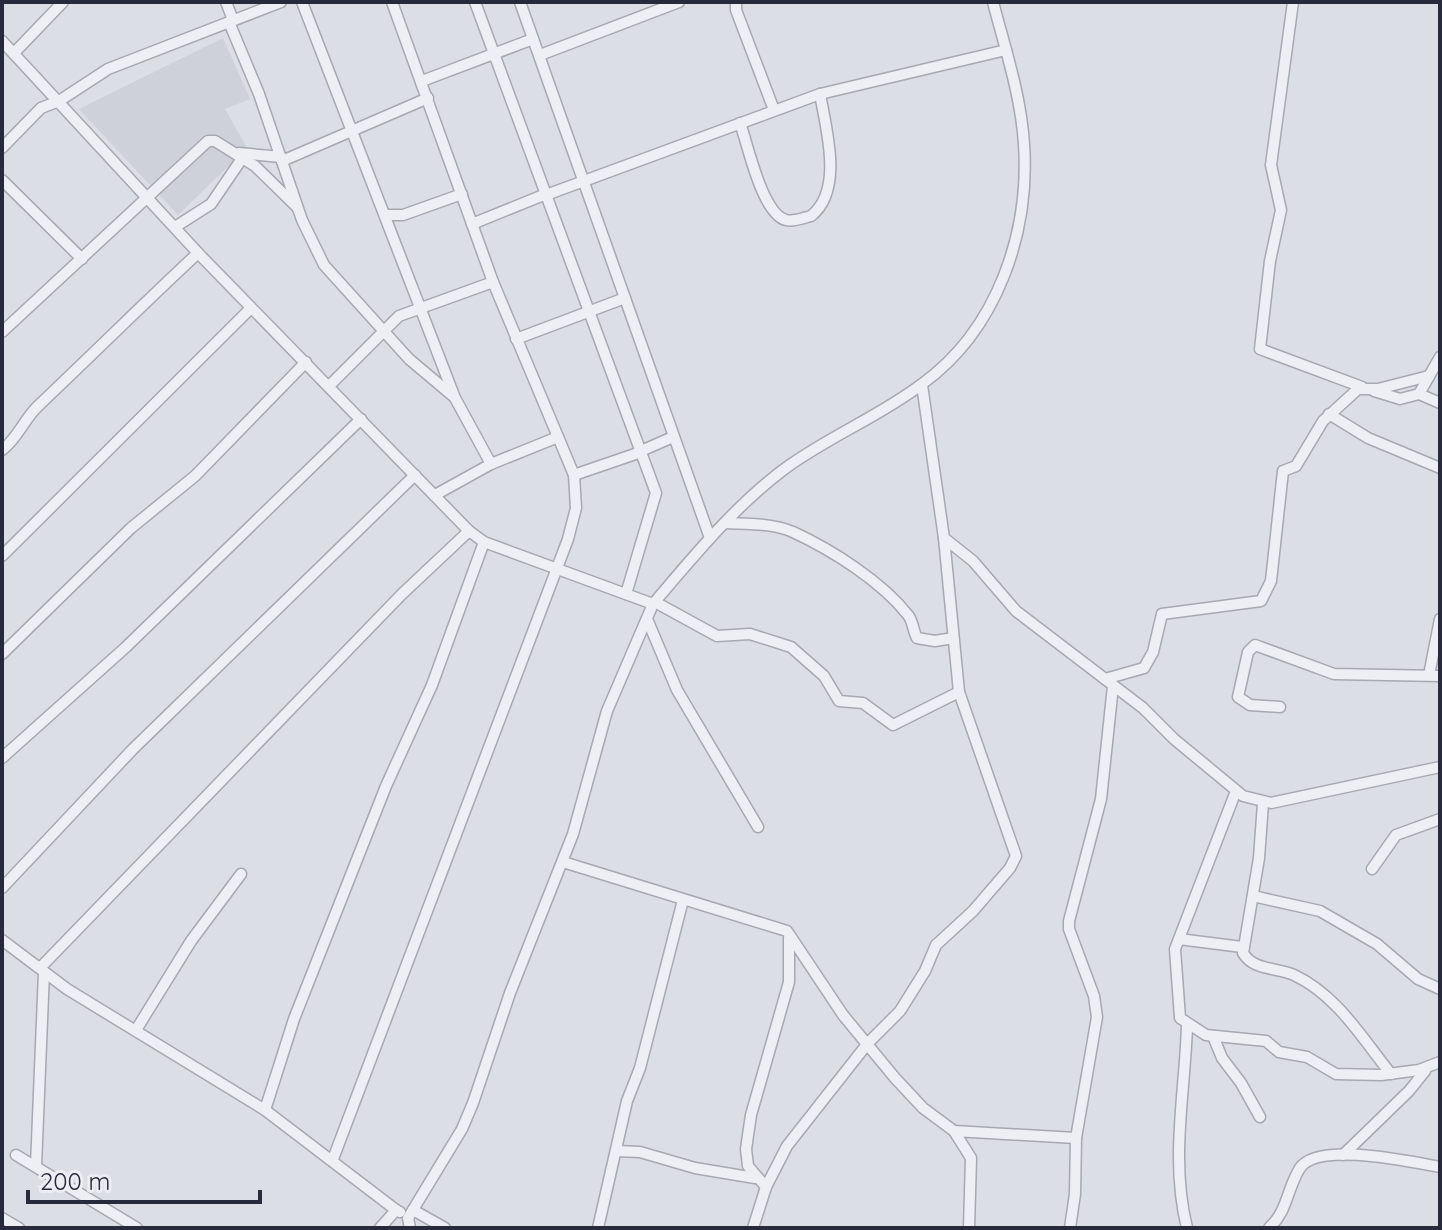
<svg xmlns="http://www.w3.org/2000/svg" width="1442" height="1230" font-family="Quicksand,sans-serif">
<rect width="100%" height="100%" fill="#dcdee5"/>
<polygon fill="#ced0da" points="223,38 250,99 225,109 247,148 178,215 79,109"/>
<g fill="none" stroke-linecap="round" stroke-linejoin="round">
<g stroke="#a6a8b2" stroke-width="13">
<g id="minor">
<polyline points="226,2 233,20"/>
<polyline points="302,2 455,398 491,464"/>
<polyline points="475,2 656,493 626,594"/>
<polyline points="520,2 710,538"/>
<polyline points="736,2 736,10 774,110"/>
<polyline points="1293,2 1271,165 1281,210 1270,261 1260,349 1362,387"/>
<polyline points="229,22 259,94 302,220 324,265 409,359 453,396"/>
<path d="M2,41l196,212 271,278 15,11 169,62c40,-47 81,-97 130,-134 44,-33 96,-53 139,-86 75,-54 108,-151 102,-240 -3,-48 -19,-96 -31,-142"/>
<polyline points="14,53 63,2"/>
<polyline points="540,55 679,2"/>
<polyline points="422,81 533,39"/>
<path d="M740,123c8,22 22,91 46,97 8,2 17,-2 25,-4 33,-26 15,-87 9,-122"/>
<polyline points="2,148 41,108 59,101 108,69 281,2"/>
<polyline points="239,153 281,157"/>
<polyline points="282,161 428,98"/>
<polyline points="2,180 82,259"/>
<polyline points="546,195 820,94 1006,50"/>
<polyline points="385,215 403,215 462,194"/>
<polyline points="472,224 546,194"/>
<polyline points="175,227 211,204 243,157"/>
<polyline points="2,332 208,141 215,141 255,166 297,207"/>
<polyline points="516,339 625,298"/>
<polyline points="330,385 399,316 493,282"/>
<polyline points="1374,391 1400,399 1419,394 1440,403"/>
<polyline points="1419,394 1440,357"/>
<polyline points="1329,414 1368,438 1440,468"/>
<path d="M2,450c16,-12 21,-29 35,-43 54,-51 106,-103 161,-154"/>
<polyline points="641,451 673,437"/>
<polyline points="574,475 641,452"/>
<polyline points="435,495 491,464 558,437"/>
<path d="M726,523c22,1 46,0 67,9 39,18 88,49 115,83 5,6 5,16 9,23l18,3 18,-3"/>
<polyline points="944,538 973,561 1016,611 1143,708 1174,739 1243,796 1271,803 1440,767"/>
<polyline points="2,556 251,308"/>
<polyline points="655,602 717,636 750,634 791,647 824,676 839,701 863,703 893,725 959,692"/>
<polyline points="647,619 677,690 758,827"/>
<polyline points="2,654 131,528 195,476 306,362"/>
<polyline points="1429,675 1440,619"/>
<polyline points="1105,679 1144,668 1153,652 1162,614 1261,601 1271,581 1283,471 1296,466 1323,421 1358,389 1378,389 1429,376"/>
<polyline points="1280,707 1250,705 1238,697 1248,652 1255,645 1334,674 1440,676"/>
<polyline points="2,758 126,647 361,419"/>
<polyline points="1236,791 1175,949 1180,1018 1206,1035 1266,1041 1279,1052 1307,1057 1336,1074 1381,1075 1419,1070 1440,1062"/>
<path d="M1263,803l-4,55 -16,95c11,18 33,14 51,22 43,20 68,63 97,99"/>
<polyline points="563,862 787,931 843,1015 895,1078 923,1108 954,1131 1076,1138"/>
<polyline points="1372,869 1396,835 1440,819"/>
<polyline points="2,888 133,749 415,475"/>
<polyline points="1253,896 1320,911 1377,944 1418,979 1440,989"/>
<polyline points="1179,939 1242,947"/>
<polyline points="2,940 67,989 265,1110 396,1210"/>
<polyline points="40,968 402,594 469,531"/>
<path d="M1187,1025c-2,69 -17,134 0,203"/>
<polyline points="136,1030 191,941 241,874"/>
<polyline points="1213,1036 1222,1058 1241,1083 1260,1117"/>
<polyline points="265,1110 294,1019 386,786 432,685 484,542"/>
<polyline points="954,1131 971,1158 969,1228"/>
<polyline points="617,1151 640,1152 695,1168 755,1178"/>
<polyline points="16,1155 137,1228"/>
<polyline points="1343,1155 1409,1091 1425,1071"/>
<polyline points="333,1159 568,539 576,508 574,475 493,282 392,2"/>
<polyline points="36,1166 44,972"/>
<polyline points="766,1187 748,1166 746,1149 751,1115 789,982 789,938"/>
<polyline points="413,1210 445,1228"/>
<polyline points="2,1218 19,1228"/>
<polyline points="380,1228 396,1210 400,1212"/>
<polyline points="410,1228 408,1218 462,1129 473,1103 510,993 573,834 607,711 653,604"/>
<polyline points="598,1228 627,1101 640,1068 683,900"/>
<polyline points="753,1228 766,1187 787,1146 868,1043 900,1011 925,971 936,945 973,911 1010,868 1016,856 959,692 944,538 922,385"/>
<polyline points="1070,1228 1075,1194 1076,1138 1097,1017 1094,996 1069,929 1069,921 1101,799 1113,686"/>
<path d="M1269,1228c19,-17 18,-40 31,-60 18,-27 111,-6 140,-1"/>
</g>
</g>
<use href="#minor" stroke="#eeeff4" stroke-width="10"/>
</g>
<rect width="1442" height="1230" fill="none" stroke="#272a3a" stroke-width="8"/>
<path d="M28 1190v12h232v-12" fill="none" stroke="#272a3a" stroke-width="4"/>
<text x="40" y="1190" font-size="24" fill="#272a3a" stroke="#ebedf3" stroke-width="6" paint-order="stroke">200 m</text>
</svg>
